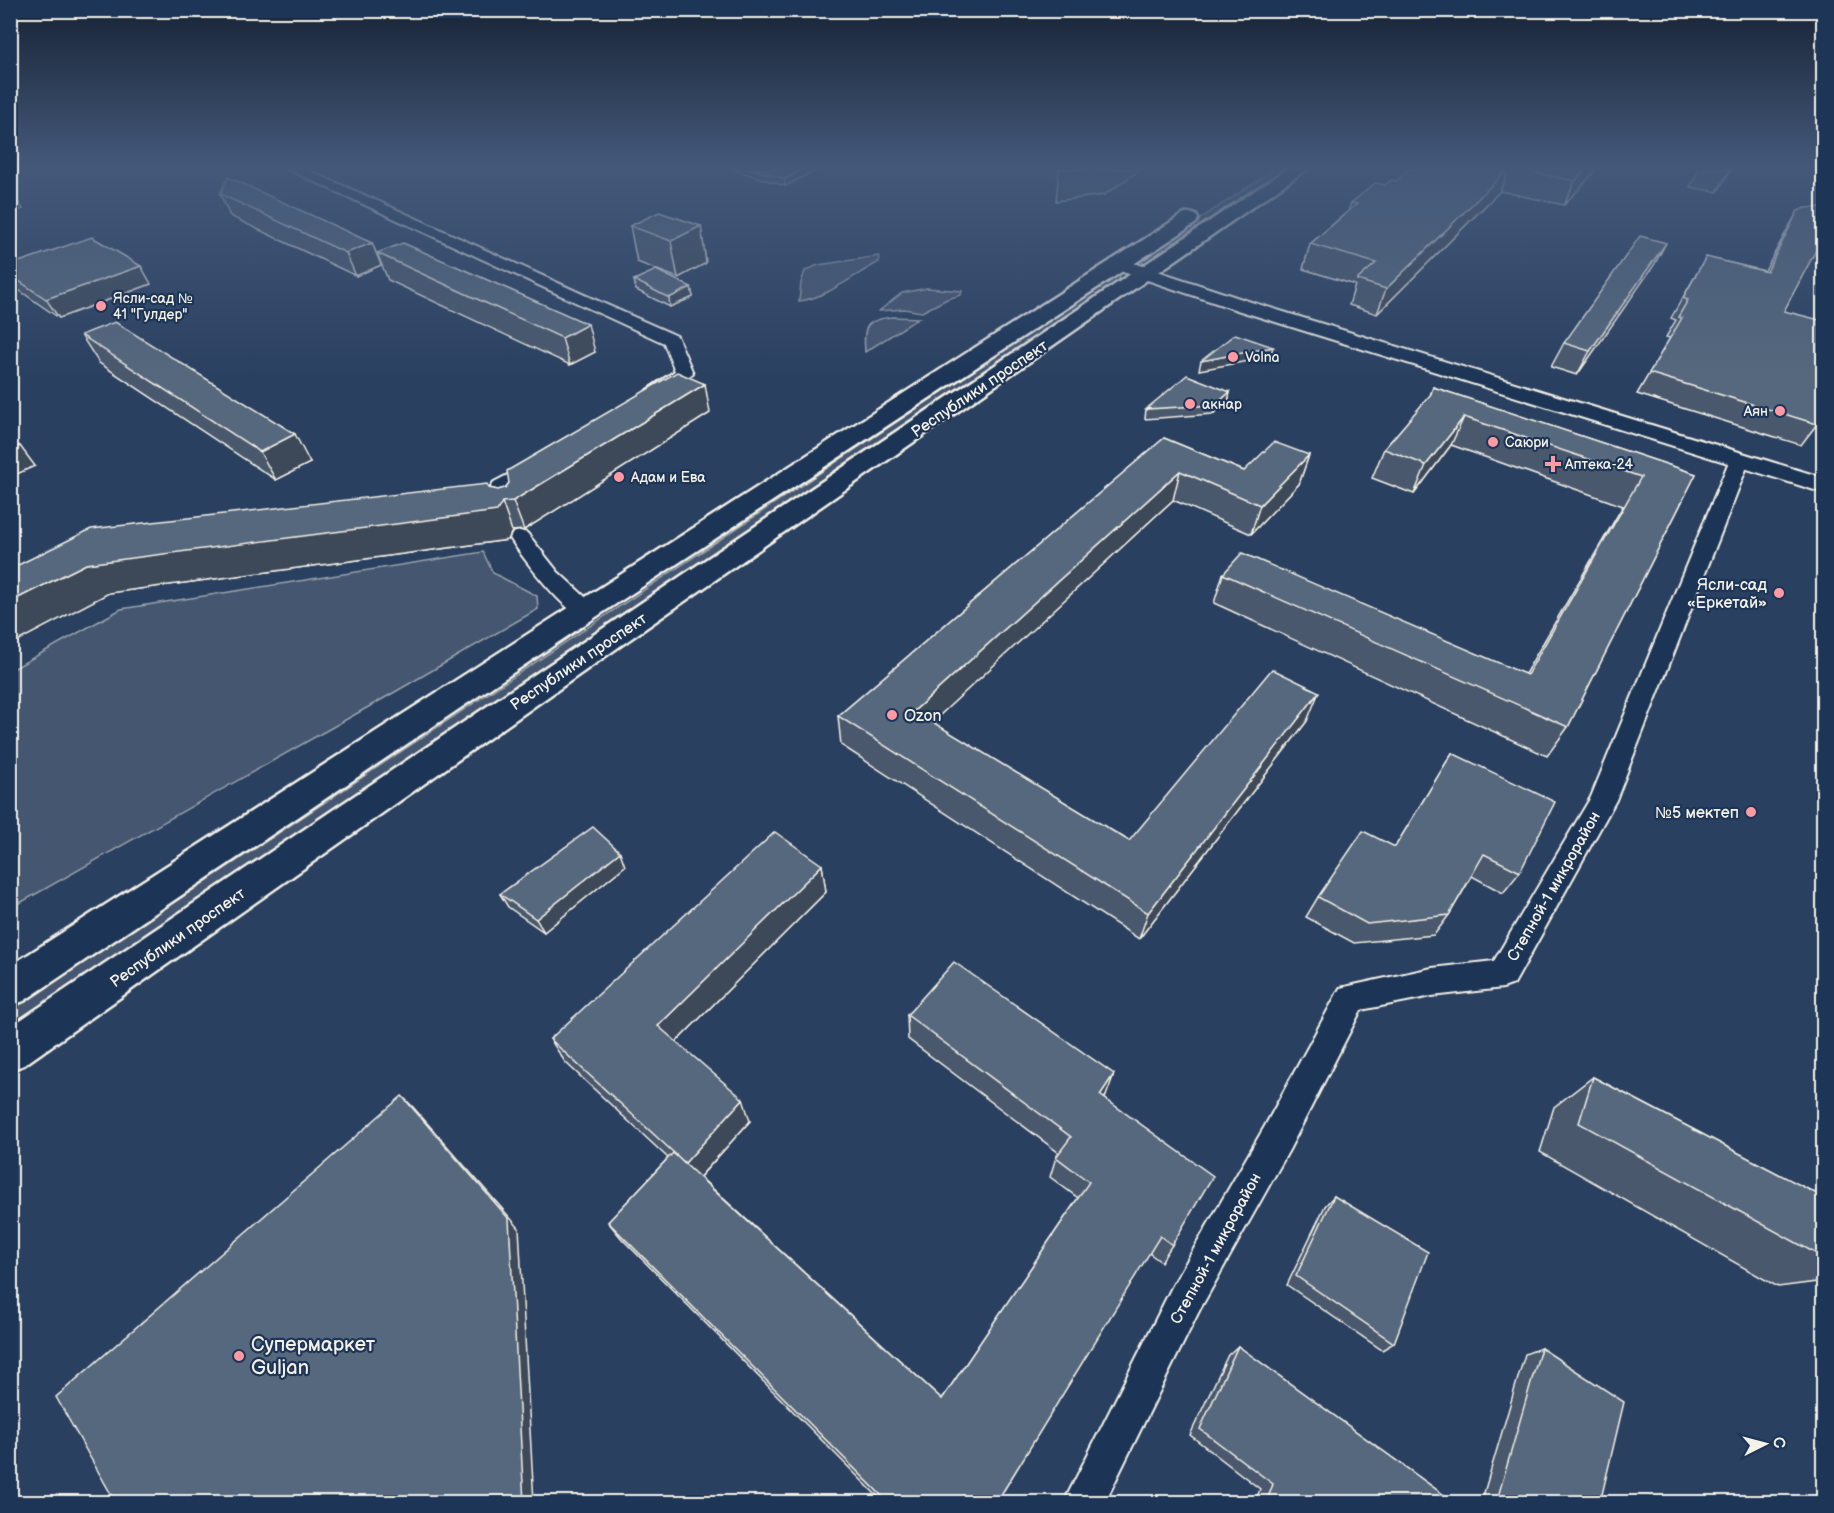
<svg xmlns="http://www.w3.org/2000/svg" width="1834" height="1513" font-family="'Balsamiq Sans',sans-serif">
<rect width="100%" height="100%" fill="#2a4060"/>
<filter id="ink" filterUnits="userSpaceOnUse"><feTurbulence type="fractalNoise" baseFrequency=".0167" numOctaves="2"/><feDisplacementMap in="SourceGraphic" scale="12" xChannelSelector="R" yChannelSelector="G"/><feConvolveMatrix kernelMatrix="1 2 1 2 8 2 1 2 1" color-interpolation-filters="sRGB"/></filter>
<g filter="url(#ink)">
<g fill="#445771" stroke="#9ca4ac" stroke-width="1.5">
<polygon points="1275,169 1284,169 1145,263 1137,261"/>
<path d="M879,256v6c-25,13 -52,36 -80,39l2,-18 4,-12 13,-6z"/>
<polygon points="1116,276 1121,278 11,1025 11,1011"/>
<polygon points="927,288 962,291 961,295 947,299 922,312 904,309 879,311 902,293"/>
<path d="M892,317l27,1 -54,34c-2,-26 0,-32 27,-35z"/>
<polygon points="483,552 493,573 537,596 538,609 395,692 11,908 11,670 121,609"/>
</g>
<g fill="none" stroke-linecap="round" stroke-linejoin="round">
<g stroke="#f4f1e8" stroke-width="4">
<g id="minor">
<path d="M287,169h18c125,54 247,113 372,167l16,37 -34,25h-12l-3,-4 3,-4 28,-19 -11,-28z"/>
<polygon points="1740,453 1747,455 1750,459 1616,800 1514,984 1503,988 1432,996 1361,1010 1289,1150 1199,1311 1105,1502 1064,1502 1173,1285 1265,1126 1340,988 1432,968 1494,961 1591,797 1730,459 1733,455"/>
<polygon points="538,459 545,461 548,465 545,469 512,488 518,511 515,515 508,517 501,515 491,486 494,482"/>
<path d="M520,531l7,2 31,39 36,33 3,5 -3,5c-5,2 -9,3 -14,1 -20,-9 -58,-59 -70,-78l3,-5z"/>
</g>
</g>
<g stroke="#f4f1e8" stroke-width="4">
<polygon id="tertiary" points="1118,258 1251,302 1824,478 1824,493 1237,310 1111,268 1109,264 1111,260"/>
</g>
<g stroke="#f4f1e8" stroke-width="5">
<g id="trunk">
<polygon points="1287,169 1307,169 620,646 24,1065 10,1070 10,1027"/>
<polygon points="1189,213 1196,215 1198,219 1196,223 596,617 24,1001 10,1006 10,966 1182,215"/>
</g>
</g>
<use href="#minor" fill="#1d3557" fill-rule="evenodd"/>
<use href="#tertiary" fill="#1d3557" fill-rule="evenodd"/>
<use href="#trunk" fill="#1d3557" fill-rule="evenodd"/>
</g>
<g fill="#4a596c" stroke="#f4f1e8" stroke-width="1.5">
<polygon points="732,169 818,169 785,186"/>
<polygon points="1474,169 1597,169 1564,205 1500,191 1377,314 1349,305 1355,285 1303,269 1310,244 1348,211 1351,203 1385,185 1396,181 1474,171"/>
<polygon points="1699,169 1732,169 1717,192 1690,187"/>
<polygon points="220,194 372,243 381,265 356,276 230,216"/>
<polygon points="1798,211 1784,311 1817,424 1801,445 1637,394 1670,338 1666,337 1676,320 1671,318 1706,257 1765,271 1787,230"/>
<polygon points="630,226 701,226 706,263 678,278 637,262"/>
<polygon points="1666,243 1654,265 1577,375 1551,367 1564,343"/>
<polygon points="377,253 595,352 570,365 388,280"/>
<polygon points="10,265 151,284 59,318 13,286 10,283"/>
<polygon points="634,280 691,287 693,297 670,307 636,290"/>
<polygon points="81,335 310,463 276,480 99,363"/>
<polygon points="1433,387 1696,474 1568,727 1547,756 1214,603 1223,574 1525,674 1623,506 1451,445 1414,494 1372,478 1384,449 1430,396"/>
<polygon points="1230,392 1228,402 1213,414 1145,419 1146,409"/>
<polygon points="710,413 524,530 512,531 508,540 109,593 10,569 489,488 498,490 505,488 509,483"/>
<polygon points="1164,438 1244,471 1309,455 1299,484 1251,534 1173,500 932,722 1129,841 1307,721 1139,939 841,745 838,716"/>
<polygon points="1452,753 1520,872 1503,893 1472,876 1449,915 1434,935 1354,943 1306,917 1318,897 1395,847"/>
<polygon points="822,865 826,892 676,1042 750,1121 700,1177 942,1399 1078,1198 1050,1177 1056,1157 1059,1153 908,1039 907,1015 1106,1096 1105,1098 1172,1245 1161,1262 1149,1253 996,1503 884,1503 622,1239 608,1222 668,1158 565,1062 550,1039"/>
<polygon points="625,866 544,932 508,907 500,894"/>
<polygon points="1593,1077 1817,1194 1824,1194 1824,1281 1778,1287 1540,1152 1554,1107"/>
<polygon points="1334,1196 1394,1343 1382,1350 1287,1285 1325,1206"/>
<polygon points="1238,1346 1455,1503 1255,1503 1260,1489 1190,1435 1228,1355"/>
<polygon points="1541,1348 1600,1503 1481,1503 1525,1354"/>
<polygon points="1659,1497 1667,1503 1639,1503 1639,1500"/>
</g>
<g fill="#3c4858" stroke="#f4f1e8" stroke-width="1.5">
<polygon points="804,169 818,169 785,186 785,179"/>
<polygon points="1059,169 1141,169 1104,195 1056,201"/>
<polygon points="1508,169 1509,169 1500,191 1377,314 1386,289"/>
<polygon points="1586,169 1597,169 1564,205 1575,181"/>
<polygon points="1730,169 1732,169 1717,192"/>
<polygon points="10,190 23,209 10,213"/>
<polygon points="701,226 706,263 678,278 671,241"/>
<polygon points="372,243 381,265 356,276 346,253"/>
<polygon points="1666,243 1654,265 1577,375 1590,351"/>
<polygon points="141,266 151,284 59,318 46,299"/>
<polygon points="691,287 693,297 670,307 669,298"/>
<polygon points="588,324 595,352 570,365 562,338"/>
<polygon points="1273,347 1270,357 1199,370 1201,361"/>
<polygon points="705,384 710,413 524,530 513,501"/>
<polygon points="1230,392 1228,402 1213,414 1215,405"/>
<polygon points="1464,417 1451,445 1414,494 1426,465"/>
<polygon points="295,434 310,463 276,480 260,452"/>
<polygon points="20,446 35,466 10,477 10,450"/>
<polygon points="1309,455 1299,484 1251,534 1260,505"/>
<polygon points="1180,471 1173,500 914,739 914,711"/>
<polygon points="502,502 512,531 508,540 109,593 10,645 10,602 86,564"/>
<polygon points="1319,692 1307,721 1139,939 1148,913"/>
<polygon points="620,852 625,866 544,932 536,919"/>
<polygon points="822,865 826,892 668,1050 658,1026"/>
<polygon points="1114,1074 1106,1096 1092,1116 1100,1095"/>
<polygon points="402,1096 413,1107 519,1228 534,1503 524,1503"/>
<polygon points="743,1099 750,1121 695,1182 685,1163"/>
</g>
<g fill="#56677d" stroke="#f4f1e8" stroke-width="1.5">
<polygon points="753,169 804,169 785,179"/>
<polygon points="1409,169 1469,169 1478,172 1478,169 1508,169 1386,289 1357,280 1376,263 1310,244 1357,204 1351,203 1375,183 1385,185 1391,180 1396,181"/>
<polygon points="1518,169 1586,169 1575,181"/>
<polygon points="228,177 372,243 346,253 220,194"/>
<polygon points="1824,207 1824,235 1784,311 1824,321 1824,407 1817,424 1649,373 1682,318 1678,317 1688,300 1683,298 1706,257 1767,272 1798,211 1805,208"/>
<polygon points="659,212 701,226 671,241 630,226"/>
<polygon points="1640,236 1666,243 1590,351 1564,343"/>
<polygon points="92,237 141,266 46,299 10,275 10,265"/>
<polygon points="403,243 588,324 562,338 377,253"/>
<polygon points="656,270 691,287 669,298 634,280"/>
<polygon points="115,322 295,434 260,452 81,335"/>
<polygon points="1235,334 1273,347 1201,361"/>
<polygon points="677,372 705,384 513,501 502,502 497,511 86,564 10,602 10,569 91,529 487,484 489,488 498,490 505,488 509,483 507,471"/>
<polygon points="1187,375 1230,392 1215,405 1146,409"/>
<polygon points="1433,387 1696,474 1568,727 1223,574 1242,553 1527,675 1641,477 1464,417 1426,465 1384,449 1431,394"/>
<polygon points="1164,438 1244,471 1274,442 1309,455 1260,505 1180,471 914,711 1129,841 1272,669 1319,692 1148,913 838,716"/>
<polygon points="10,439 20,446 10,450"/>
<polygon points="1452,753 1555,802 1520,872 1484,854 1449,915 1367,924 1318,897 1363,831 1395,847"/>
<polygon points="593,827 620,852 536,919 500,894"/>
<polygon points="775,832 822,865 658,1026 743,1099 685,1163 550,1039"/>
<polygon points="954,962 1114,1074 1100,1095 1213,1176 1172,1245 1160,1236 996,1503 889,1503 608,1222 673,1153 942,1399 1089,1182 1056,1157 1071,1137 907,1015"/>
<polygon points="1593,1077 1817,1194 1824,1194 1824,1258 1579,1123"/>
<polygon points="402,1096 509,1219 524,1503 116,1503 56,1397"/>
<polygon points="1334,1196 1428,1252 1394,1343 1296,1276"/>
<polygon points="1238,1346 1455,1503 1266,1503 1273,1484 1200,1429"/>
<polygon points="1541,1348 1624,1402 1600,1503 1500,1503 1497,1500"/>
<polygon points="1659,1497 1667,1503 1658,1503"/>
</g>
</g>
<linearGradient id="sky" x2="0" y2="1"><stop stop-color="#172335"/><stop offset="0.44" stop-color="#44597a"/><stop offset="1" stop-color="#44597a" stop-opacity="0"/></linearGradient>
<rect width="1834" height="381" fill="url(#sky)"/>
<g fill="#ff9aa2" stroke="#1d3557" stroke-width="2">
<circle cx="101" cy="306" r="6"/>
<circle cx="1233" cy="357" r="6"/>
<circle cx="1190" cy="404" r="6"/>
<circle cx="1780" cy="411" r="6"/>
<circle cx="1493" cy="442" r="6"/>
<path d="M1550 455h6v6h6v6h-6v6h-6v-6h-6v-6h6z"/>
<circle cx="619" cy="477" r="6"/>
<circle cx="1779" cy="593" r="6"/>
<circle cx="892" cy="715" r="6"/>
<circle cx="1751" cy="812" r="6"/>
<circle cx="239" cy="1356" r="6"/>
</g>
<g text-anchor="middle" stroke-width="4.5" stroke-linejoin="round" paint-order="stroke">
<g font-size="14" fill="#f4f1e8" stroke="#1d3557" text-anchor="start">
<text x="113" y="303">Ясли-сад №<tspan x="113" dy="16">41 "Гулдер"</tspan></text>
<text x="1245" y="362">Volna</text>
<text x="1202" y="409">акнар</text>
<text x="1768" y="416" text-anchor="end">Аян</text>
<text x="1505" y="447">Саюри</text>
<text x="1565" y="469">Аптека-24</text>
<text x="631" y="482">Адам и Ева</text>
</g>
<g font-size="16" fill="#f4f1e8" stroke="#1d3557">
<text transform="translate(979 388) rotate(-34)" y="6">Республики проспект</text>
<text transform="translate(578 661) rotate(-34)" y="6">Республики проспект</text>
<text transform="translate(1553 886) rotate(-60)" y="6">Степной-1 микрорайон</text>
<text transform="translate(177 937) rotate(-35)" y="6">Республики проспект</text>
<text transform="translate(1215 1248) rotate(-61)" y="6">Степной-1 микрорайон</text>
</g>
<g font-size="16" fill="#f4f1e8" stroke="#1d3557" text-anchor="end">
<text x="1767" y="590">Ясли-сад<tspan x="1767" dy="18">«Еркетай»</tspan></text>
<text x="904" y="721" text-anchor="start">Ozon</text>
<text x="1739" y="818">№5 мектеп</text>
</g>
<g font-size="20" fill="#f4f1e8" stroke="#1d3557" text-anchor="start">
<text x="251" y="1351">Супермаркет<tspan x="251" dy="23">Guljan</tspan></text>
</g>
</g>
<rect width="1834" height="1513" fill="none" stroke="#1d3557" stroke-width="36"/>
<rect x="18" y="18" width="1798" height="1477" fill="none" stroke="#f4f1e8" stroke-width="2" filter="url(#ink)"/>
<g transform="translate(1765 1444) rotate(84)" stroke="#1d3557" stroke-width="4.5" paint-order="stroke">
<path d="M0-4.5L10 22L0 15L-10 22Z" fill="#f4f1e8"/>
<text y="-9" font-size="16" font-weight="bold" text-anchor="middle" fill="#f4f1e8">С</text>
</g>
</svg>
